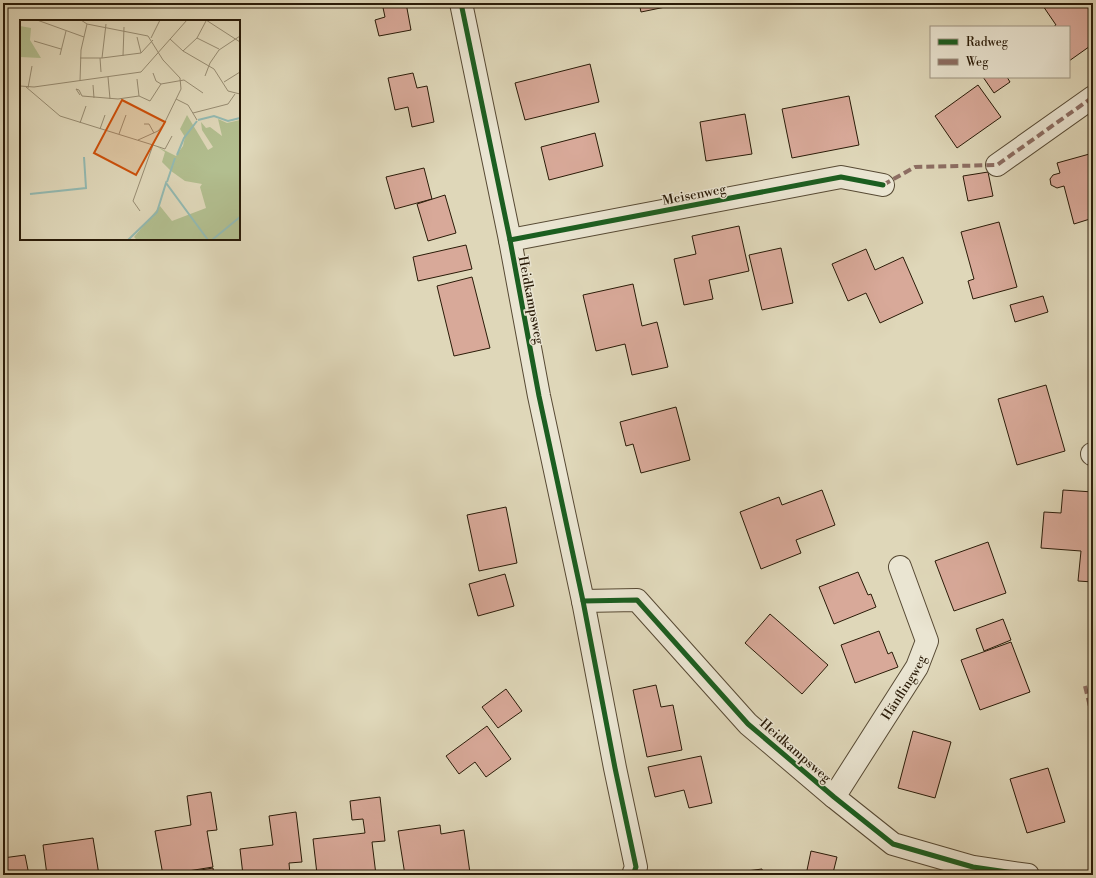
<svg xmlns="http://www.w3.org/2000/svg" width="1096" height="878" font-family="'Libre Bodoni',serif">
<rect width="100%" height="100%" fill="#dfd7b9"/>
<filter id="stains"><feTurbulence type="fractalNoise" baseFrequency=".005" numOctaves="4"/><feColorMatrix values="0 0 0 0 .2 0 0 0 0 .09 0 0 0 0 .02 0 0 0 .5 -.17"/></filter>
<radialGradient id="worn" r=".72"><stop offset=".6" stop-color="#630" stop-opacity="0"/><stop offset="1" stop-color="#630" stop-opacity=".3"/></radialGradient>
<g fill="#d8a999" stroke="#2a1b08">
<polygon points="382,3 406,3 411,30 379,36 375,20 385,17"/>
<polygon points="639,3 680,3 680,4 641,12"/>
<polygon points="1041,3 1093,3 1093,44 1069,61 1069,27 1053,27 1056,25"/>
<polygon points="590,64 599,102 525,120 515,83"/>
<polygon points="413,73 417,88 427,86 434,122 412,127 408,107 395,110 388,78"/>
<polygon points="983,77 1007,77 1010,82 994,93"/>
<polygon points="978,85 1001,117 957,148 935,116"/>
<polygon points="849,96 859,145 792,158 782,109"/>
<polygon points="745,114 752,154 706,161 700,122"/>
<polygon points="595,133 603,166 549,180 541,147"/>
<polygon points="1093,153 1093,218 1074,224 1064,186 1057,188 1051,185 1050,179 1053,175 1060,173 1057,163"/>
<polygon points="424,168 432,199 395,209 386,177"/>
<polygon points="988,172 993,196 968,201 963,176"/>
<polygon points="445,195 456,233 428,241 417,204"/>
<polygon points="999,222 1017,287 973,299 968,281 974,279 961,232"/>
<polygon points="739,226 749,271 709,280 713,299 684,305 674,259 696,254 692,236"/>
<polygon points="466,245 472,269 418,281 413,257"/>
<polygon points="781,248 793,303 762,310 749,255"/>
<polygon points="866,249 875,270 903,257 923,303 880,323 866,293 848,301 832,264"/>
<polygon points="472,277 490,348 454,356 437,286"/>
<polygon points="633,284 642,326 657,322 668,367 632,375 625,344 596,351 583,295"/>
<polygon points="1043,296 1048,312 1015,322 1010,305"/>
<polygon points="1046,385 1065,451 1017,465 998,399"/>
<polygon points="676,407 690,460 641,473 633,444 626,446 620,422"/>
<polygon points="822,490 835,525 796,540 801,553 761,569 740,512 779,497 782,505"/>
<polygon points="1063,490 1093,492 1093,582 1078,581 1081,551 1041,548 1044,512 1061,513"/>
<polygon points="506,507 517,563 479,571 467,515"/>
<polygon points="988,542 1006,593 954,611 935,561"/>
<polygon points="858,572 868,595 871,594 876,607 834,624 819,587"/>
<polygon points="505,574 514,606 478,616 469,584"/>
<polygon points="770,614 828,665 802,694 745,643"/>
<polygon points="1003,619 1011,640 984,651 976,629"/>
<polygon points="879,631 888,654 892,652 898,667 855,683 841,645"/>
<polygon points="1011,642 1030,692 980,710 961,660"/>
<polygon points="656,685 661,707 673,705 682,750 647,757 633,690"/>
<polygon points="506,689 522,711 498,728 482,707"/>
<polygon points="487,726 511,759 486,777 475,762 459,774 446,756"/>
<polygon points="913,731 951,742 935,798 898,788"/>
<polygon points="701,756 712,803 689,808 684,790 655,797 648,767"/>
<polygon points="1048,768 1065,822 1027,833 1010,779"/>
<polygon points="211,792 217,830 207,831 213,867 163,875 155,831 191,825 187,796"/>
<polygon points="380,797 385,841 372,842 376,875 325,875 325,873 317,874 313,839 365,833 363,819 352,820 350,801"/>
<polygon points="296,812 302,862 289,863 290,875 243,875 240,849 273,845 269,816"/>
<polygon points="440,825 441,834 464,830 470,873 453,875 405,875 398,831"/>
<polygon points="93,838 99,875 47,875 43,845"/>
<polygon points="811,851 837,857 833,873 841,875 806,875"/>
<polygon points="25,855 29,875 3,875 3,858"/>
<polygon points="213,868 214,875 170,875"/>
<polygon points="762,869 763,875 733,875 732,873"/>
</g>
<g fill="none" stroke-linecap="round" stroke-linejoin="round">
<g stroke="#574a34" stroke-width="24">
<g id="minor">
<polyline points="461,3 510,240 539,396 583,601 615,768 636,867 633,875"/>
<polyline points="997,165 1093,97"/>
<polyline points="510,240 841,177 883,185"/>
<polyline points="1092,454 1093,454"/>
<polyline points="583,601 637,600 748,724 834,797 893,844 973,867 1028,875"/>
<path id="s1" d="M834,797l83,-130 10,-26 -27,-74"/>
</g>
</g>
<use href="#minor" stroke="#eae5d2" stroke-width="22"/>
<g stroke="#8d6e63" stroke-width="4" stroke-dasharray="8 4" stroke-linecap="butt">
<polyline points="883,185 915,167 997,165 1093,97"/>
<polyline points="1092,454 1093,454"/>
<polyline points="1085,686 1093,719"/>
</g>
<g stroke="#eae5d2" stroke-width="8">
<g id="cycleway">
<polyline points="461,3 510,240 539,396 583,601 615,768 636,867 633,875"/>
<polyline points="510,240 841,177 883,185"/>
<polyline points="583,601 637,600 748,724 834,797 893,844 973,867 1028,875"/>
</g>
</g>
<use href="#cycleway" stroke="#1b5e20" stroke-width="5"/>
</g>
<g text-anchor="middle" stroke-width="3" stroke-linejoin="round" paint-order="stroke">
<g font-size="13" fill="#2a1b08" stroke="#eae5d2">
<text transform="translate(694 194) rotate(-11)" y="5">Meisenweg</text>
<text transform="translate(532 300) rotate(79)" y="5">Heidkampsweg</text>
<text dy="5" stroke="none"><textPath href="#s1" startOffset="130">Hänflingweg</textPath></text>
<text transform="translate(796 750) rotate(41)" y="5">Heidkampsweg</text>
</g>
</g>
<g transform="translate(20 20)">
<rect width="220" height="220" fill="#dfd7b9"/>
<path d="M0,6l11,2 -1,12 11,18 -21,-1zM167,95l21,35 5,-3 -11,-17 -1,-8 5,6 4,-1 12,9 -4,-17 9,4 13,-3v120h-103l-3,-3 26,-31 12,15 34,-13 -6,-21 2,-3 -17,-3 -14,-10 -9,-9 3,-10 -9,-6 20,10 7,-10 2,-9 -5,-8z" fill="#b2be8f"/>
<path fill="none" stroke="#93b9b1" stroke-width="2" d="M178,100l16,-4 14,5 12,-3M157,135l7,-17 13,-17M147,162l8,-24M10,174l56,-6 -2,-31M108,220l29,-28 9,-29 42,57M192,220l28,-23"/>
<path fill="none" stroke="#978c72" stroke-width="1" d="M17,0l47,17M61,0l6,4 61,12 15,24 17,18 1,11 -17,35 -6,7 -20,9M186,0l34,22M117,17l4,16M131,18l9,-18M177,18l22,11M150,19l13,12 31,18 14,22 12,3M14,21l27,8M163,31l14,-13 9,-17M40,35l6,-24M103,36l1,-29M60,38h22l39,-5 12,-13M80,38l1,14M82,38l4,-34M133,53l3,8 5,3M185,56l5,-13 9,-13 21,-14M88,57l2,22M117,59l2,17M60,61l1,-31 6,-26M204,62l16,-10M73,65l1,13M0,66l14,1 107,-15 46,-52M6,67l34,29 93,29M8,68l4,-22M60,75l-4,-6 3,1 3,6 36,3 21,-3 11,5 11,-17 23,-4 19,13M156,79l12,6 9,15M173,93l35,-9 7,-10M60,103l6,-17M124,104h5l5,9M80,109l5,-14M99,114l7,-19M133,125l12,4 7,-13M120,191l-7,-10 20,-56"/>
<path fill="#cc500b" fill-opacity="0.15" stroke="#cc500b" stroke-width="2" d="M102,80l43,22 -29,53 -42,-22z"/>
<rect width="220" height="220" fill="none" stroke="#2a1b08" stroke-width="2"/>
</g>
<rect width="1096" height="878" fill="none" stroke="#dfd7b9" stroke-width="16"/>
<rect x="4" y="4" width="1088" height="870" fill="none" stroke="#2a1b08" stroke-width="2"/>
<rect x="8" y="8" width="1080" height="862" fill="none" stroke="#2a1b08"/>
<rect x="930" y="26" width="140" height="52" fill="#eae5d2" stroke="#9d9481"/>
<rect x="938" y="39" width="20" height="6" fill="#1b5e20" stroke="#9d9481"/>
<text x="966" y="46" font-size="12" fill="#2a1b08">Radweg</text>
<rect x="938" y="59" width="20" height="6" fill="#8d6e63" stroke="#9d9481"/>
<text x="966" y="66" font-size="12" fill="#2a1b08">Weg</text>
<rect width="100%" height="100%" filter="url(#stains)"/>
<rect width="100%" height="100%" fill="url(#worn)"/>
</svg>
